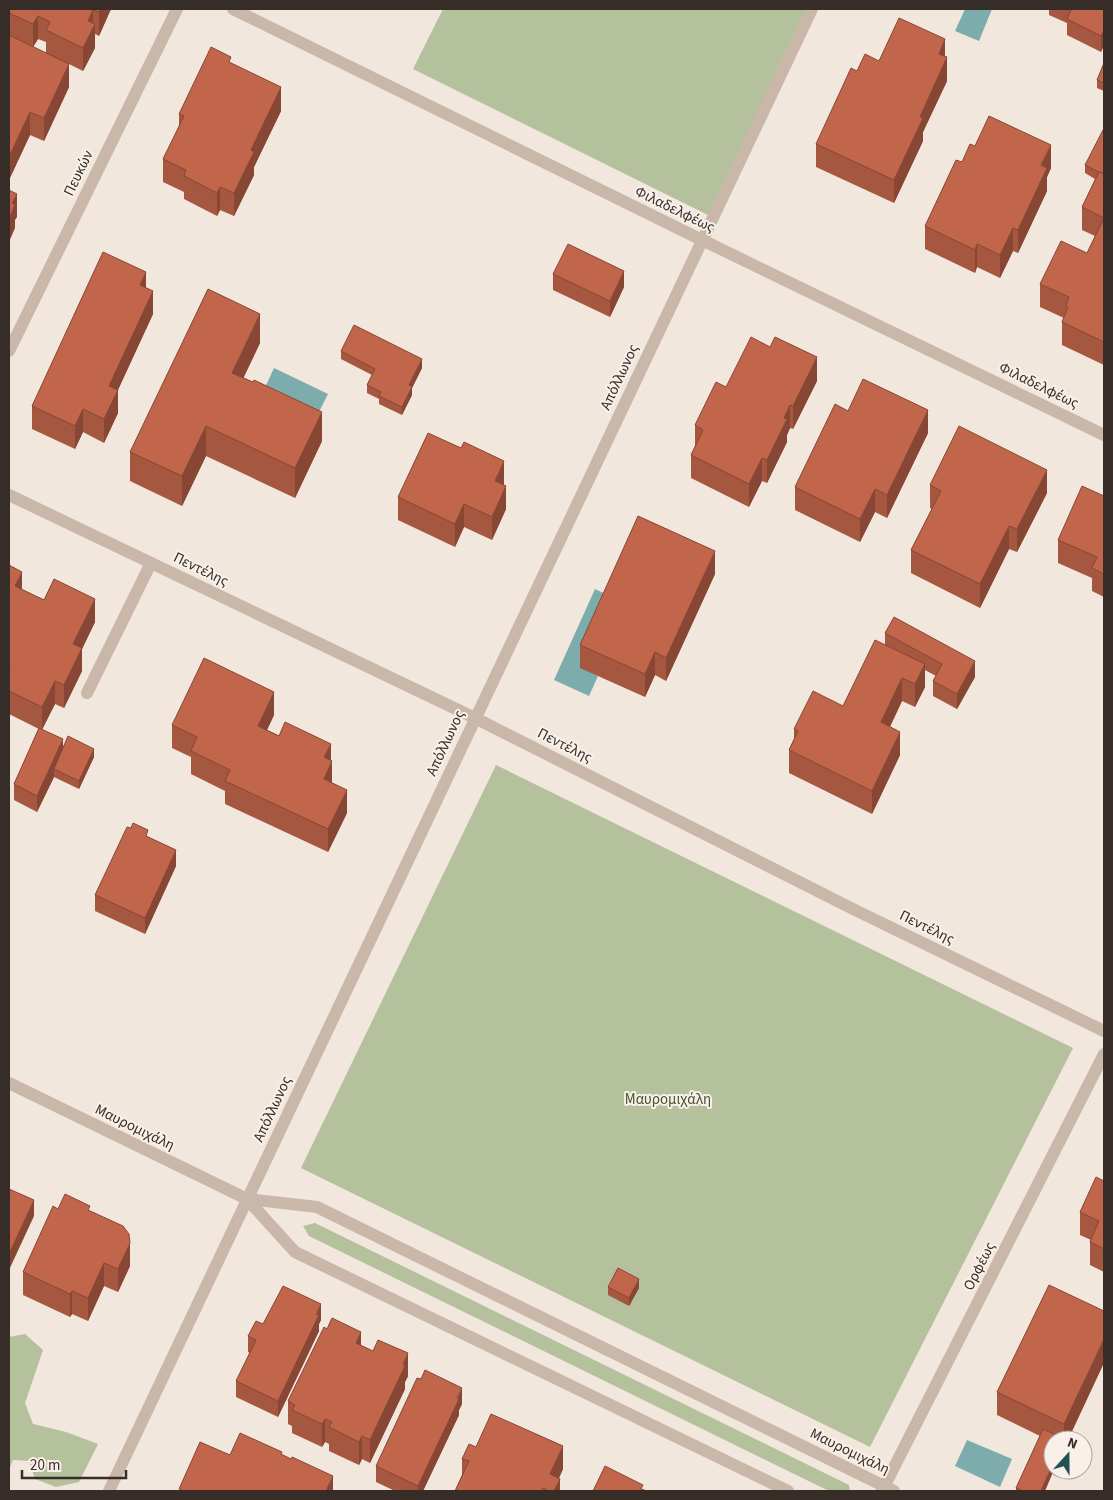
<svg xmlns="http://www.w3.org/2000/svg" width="1113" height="1500" font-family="'Source Sans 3',sans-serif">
<rect width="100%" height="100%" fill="#f1e7dd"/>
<g fill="#b5c09d">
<polygon points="443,9 807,9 712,217 413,69"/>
<polygon points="496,765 1073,1048 870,1447 301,1168"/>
<polygon points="315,1223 849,1485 850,1491 829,1491 309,1236 303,1226"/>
<polygon points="25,1334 43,1350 25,1403 33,1424 66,1432 98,1444 79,1482 56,1487 35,1479 29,1461 13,1460 9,1470 9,1337"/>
</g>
<g fill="#7dacad">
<polygon points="965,9 992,9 979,41 955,31"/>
<polygon points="274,368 328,394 315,420 262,394"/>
<polygon points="595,589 612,597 580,667 598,676 589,696 554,680"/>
<polygon points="967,1440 1012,1459 1000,1487 955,1466"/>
</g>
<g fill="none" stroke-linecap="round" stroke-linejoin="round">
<polyline stroke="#c9b7a9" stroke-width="12" points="87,693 151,563"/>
<g stroke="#c9b7a9" stroke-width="12">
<polyline points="233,9 702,240 1104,435"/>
<polyline points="9,351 177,9"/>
<polyline points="9,495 475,718 855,910 1104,1031"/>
<polyline points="882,1491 1104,1054"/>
</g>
<g stroke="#c9b7a9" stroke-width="12">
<polyline points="9,1083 247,1199 317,1207 894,1491"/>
<polyline points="247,1199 295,1252 788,1491"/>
<polyline points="109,1491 812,9"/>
</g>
</g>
<g fill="#a65740" fill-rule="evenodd">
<path d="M111,9l-12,27 -4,-2v14l-12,23 -14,-7v23l-25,54 -14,-6 -21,45v-170zM38,39l8,3v11l-13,-6z"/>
<polygon points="1049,9 1104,9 1101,52 1067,35 1067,23 1049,15"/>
<polygon points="945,57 947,81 923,132 923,141 894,203 816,167 816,144 857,71 879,61"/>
<polygon points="231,63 281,111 254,167 254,175 234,216 220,210 217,216 184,199 184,192 163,182 163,159 179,127 179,114"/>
<polygon points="1104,63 1104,91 1097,88 1097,80"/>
<polygon points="1104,131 1104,365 1062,345 1062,322 1064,318 1040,307 1040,284 1087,253 1095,236 1082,230 1082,207 1095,179 1085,173 1085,165"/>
<polygon points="975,146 1051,168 1047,177 1047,191 1018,253 1013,251 1000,278 977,267 975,273 925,249 925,226 962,162"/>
<polygon points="553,274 624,287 610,317 553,290"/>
<polygon points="146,288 153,314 118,390 118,413 104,443 83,432 75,449 32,429 32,406"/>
<polygon points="260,343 243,378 322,441 295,498 206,456 182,506 130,481 130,452"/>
<polygon points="341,351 422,368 412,388 412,395 402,415 379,404 379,399 367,393 367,385 372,375 341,359"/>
<polygon points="817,381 793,429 790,428 787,435 787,442 767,483 762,481 749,507 691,478 691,455 695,447 695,425 726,387"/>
<polygon points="848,411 928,433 887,518 875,512 860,542 795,510 795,487"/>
<polygon points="504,484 506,509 492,540 464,527 455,547 398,520 398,497"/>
<polygon points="930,485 1047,493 1017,552 1009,549 980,608 911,573 911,550 932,509 930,508"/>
<polygon points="1104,496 1104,597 1092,591 1092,578 1058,563 1058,540"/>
<polygon points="9,565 22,590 95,622 82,649 82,671 64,708 55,704 42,729 63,747 94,757 79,789 54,777 37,812 14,800 14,784 39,729 9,714"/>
<polygon points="715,574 666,681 655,675 645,697 580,668 580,645"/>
<polygon points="885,633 975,677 957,709 933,696 933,681 936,676 925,670 925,687 915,707 902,701 890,727 900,755 872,814 789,773 789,750 794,739 794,729 843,706 885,645"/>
<polygon points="274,715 267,730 331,760 332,783 347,813 328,852 225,804 225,791 191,774 191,757 172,748 172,725"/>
<polygon points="131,828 148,837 176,866 145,934 95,911 95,895"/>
<polygon points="1104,1181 1104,1272 1090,1265 1090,1242 1091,1240 1080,1235 1080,1212"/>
<polygon points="58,1209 90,1211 130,1266 118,1292 104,1286 88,1321 72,1314 70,1317 23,1295 23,1272"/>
<polygon points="608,1287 639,1288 629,1306 608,1295"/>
<polygon points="1104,1311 1068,1440 1053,1440 1045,1491 1016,1491 1016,1488 1040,1436 997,1415 997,1392"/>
<polygon points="321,1320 319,1324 319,1331 278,1417 236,1397 236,1381 250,1353 248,1352 248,1336 263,1324"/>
<polygon points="361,1345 408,1376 405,1382 405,1389 370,1463 362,1459 359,1465 329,1451 329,1444 325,1442 322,1447 292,1433 292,1426 288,1424 288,1401"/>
<polygon points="462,1404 459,1410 459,1415 423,1491 395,1491 376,1482 376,1466"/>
<polygon points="476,1447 563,1469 559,1478 560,1491 455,1491 462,1475 462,1459"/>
</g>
<g fill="#874734">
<polygon points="100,9 111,9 99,36 99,12"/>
<polygon points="93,10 93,27 95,24 95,48 83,71 83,48 88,21"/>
<polygon points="38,16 38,39 33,47 33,24"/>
<polygon points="1104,30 1104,46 1101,52 1101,36"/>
<polygon points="945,39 945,62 947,57 947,81 923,132 923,141 894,203 894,180 920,117 939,54"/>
<polygon points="69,64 69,87 44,141 44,118"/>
<polygon points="281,87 281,111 254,167 254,175 234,216 234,193 251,150"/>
<polygon points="30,112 30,135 9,180 9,157"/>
<polygon points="1051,145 1051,168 1047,177 1047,191 1018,253 1018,230 1041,165"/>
<polygon points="220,187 220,210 217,216 217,193"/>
<polygon points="17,194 17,217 15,220 15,228 9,242 9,219 12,203"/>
<polygon points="1013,228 1013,251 1000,278 1000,255"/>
<polygon points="977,244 977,267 975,273 975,250"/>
<polygon points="624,271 624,287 610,317 610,301"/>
<polygon points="146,272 146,295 140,285"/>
<polygon points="153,291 153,314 109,409 109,386"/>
<polygon points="260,314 260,343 232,402 232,373"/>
<polygon points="817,357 817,381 793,429 793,406"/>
<polygon points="422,359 422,368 412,388 412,395 402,415 402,407 409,385"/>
<polygon points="118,390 118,413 104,443 104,419"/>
<polygon points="790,405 790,428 787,435 787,442 767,483 767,460 784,418"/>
<polygon points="83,409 83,432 75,449 75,426"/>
<polygon points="928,410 928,433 887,518 887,495"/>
<polygon points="322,412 322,441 295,498 295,468"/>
<polygon points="206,426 206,456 182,506 182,476"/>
<polygon points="762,458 762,481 749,507 749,484"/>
<polygon points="504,461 504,484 495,504 495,481"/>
<polygon points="1047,470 1047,493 1017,552 1017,529"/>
<polygon points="506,486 506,509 492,540 492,517"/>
<polygon points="875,489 875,512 860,542 860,519"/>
<polygon points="464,504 464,527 455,547 455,524"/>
<polygon points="1009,526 1009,549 980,608 980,584"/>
<polygon points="715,551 715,574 666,681 666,658"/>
<polygon points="22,572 22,595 15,586"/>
<polygon points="95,599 95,622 82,649 82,671 64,708 64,685 73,644"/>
<polygon points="655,652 655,675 645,697 645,674"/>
<polygon points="975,661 975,677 957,709 957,694"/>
<polygon points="925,664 925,687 915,707 915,684"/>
<polygon points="902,678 902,701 881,745 881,722"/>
<polygon points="55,681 55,704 42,730 42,707"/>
<polygon points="274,692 274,715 258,749 258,726"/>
<polygon points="900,732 900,755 872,814 872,791"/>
<polygon points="63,739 63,755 54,769 54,777 37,812 37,796"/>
<polygon points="331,744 331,765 332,761 332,784 324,802 324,757"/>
<polygon points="94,749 94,757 79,789 79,781"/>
<polygon points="347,790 347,813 328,852 328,829"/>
<polygon points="176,850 176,866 145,934 145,918"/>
<polygon points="34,1200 34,1216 9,1270 9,1254"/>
<polygon points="130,1243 130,1266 118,1292 118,1269"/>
<polygon points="104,1263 104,1286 88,1321 88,1298"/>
<polygon points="639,1279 639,1288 629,1306 629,1298"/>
<polygon points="72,1291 72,1314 70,1317 70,1294"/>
<polygon points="321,1304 321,1320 319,1324 319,1331 278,1417 278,1401"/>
<polygon points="361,1332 361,1355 356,1343"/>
<polygon points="1104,1339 1104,1363 1068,1440 1064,1440 1064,1424"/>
<polygon points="408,1353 408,1376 405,1382 405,1389 370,1463 370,1440"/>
<polygon points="462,1388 462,1404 459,1410 459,1415 423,1491 418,1491 418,1486"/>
<polygon points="325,1419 325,1442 322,1447 322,1424"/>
<polygon points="362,1436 362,1459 359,1465 359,1442"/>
<polygon points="563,1446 563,1469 553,1491 550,1474"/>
<polygon points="1053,1464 1053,1470 1054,1470 1045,1491 1041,1491"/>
<polygon points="333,1476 333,1491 326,1491"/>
<polygon points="560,1479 560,1491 554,1491"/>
</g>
<g fill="#c1654b" stroke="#874734">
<polygon points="9,9 100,9 99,12 93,10 88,21 95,24 83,48 46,30 50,22 38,16 33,24 9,13"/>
<polygon points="1069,9 1104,9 1104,30 1101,36 1067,19 1071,10"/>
<polygon points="899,18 945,39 939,54 947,57 920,117 923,118 894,180 816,144 851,68 857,71 865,54 879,61"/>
<polygon points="9,35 69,64 44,118 30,112 9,157"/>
<polygon points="211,47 231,57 229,62 281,87 251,150 254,152 234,193 220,187 217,193 184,176 186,170 163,159 184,116 179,114"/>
<polygon points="1104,63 1104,83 1097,80"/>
<polygon points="989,116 1051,145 1041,165 1047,168 1018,230 1013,228 1000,255 977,244 975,250 925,226 956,160 962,162 970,144 975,146"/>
<polygon points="1103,130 1104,131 1104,174 1099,172 1085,165"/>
<polygon points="1099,172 1104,174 1104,342 1062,322 1068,307 1066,305 1069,297 1040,284 1061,241 1087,253 1104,218 1082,207"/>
<polygon points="9,190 17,194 12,203 15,205 9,219"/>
<polygon points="568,244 624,271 610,301 553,274"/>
<polygon points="103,252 146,272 140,285 153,291 109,386 118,390 104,419 83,409 75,426 32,406"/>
<polygon points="208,289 260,314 232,373 253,382 254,380 322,412 295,468 206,426 182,476 130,452"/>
<polygon points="354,325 422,359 409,385 412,387 402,407 379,396 381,392 367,385 375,369 341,351"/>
<polygon points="751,337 770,347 775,337 817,357 793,406 790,405 784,418 787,419 767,460 762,458 749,484 691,455 703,430 695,425 716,382 726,387"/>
<polygon points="863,379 928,410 887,495 875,489 860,519 795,487 835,404 848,411"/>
<polygon points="959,426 1047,470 1017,529 1009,526 980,584 911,550 941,491 930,485"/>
<polygon points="428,433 461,448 464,442 504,461 495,481 506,486 492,517 464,504 455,524 398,497"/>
<polygon points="1082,486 1104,496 1104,574 1092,568 1097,557 1058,540"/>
<polygon points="638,516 715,551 666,658 655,652 645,674 580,645"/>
<polygon points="9,565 22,572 15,586 44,600 54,579 95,599 73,644 82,648 64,685 55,681 42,707 9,691 9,673 10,670 9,669"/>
<polygon points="894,617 975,661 957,694 933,681 942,664 885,633"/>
<polygon points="875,640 925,664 915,684 902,678 881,722 900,732 872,791 789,750 798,731 794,729 813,691 843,706"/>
<polygon points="204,658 274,692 258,726 279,736 285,722 331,744 324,757 332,761 324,779 347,790 328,829 225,781 230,770 191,751 197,737 172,725"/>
<polygon points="39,728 63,739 37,796 14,784"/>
<polygon points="68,736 94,749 79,781 54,769"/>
<polygon points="133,823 148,830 146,836 176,850 145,918 95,895 127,827 131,828"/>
<polygon points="1096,1177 1104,1181 1104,1249 1090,1242 1099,1221 1080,1212"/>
<polygon points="9,1189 34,1200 9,1254"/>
<polygon points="65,1194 90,1206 88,1210 123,1226 129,1234 130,1243 118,1269 104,1263 88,1298 72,1291 70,1294 23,1272 53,1206 58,1209"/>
<polygon points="618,1268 639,1279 629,1298 608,1287"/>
<polygon points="1049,1285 1104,1311 1104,1339 1064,1424 997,1392"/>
<polygon points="283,1286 321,1304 316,1314 319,1315 278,1401 236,1381 256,1340 248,1336 256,1321 263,1324"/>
<polygon points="332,1318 361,1332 356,1343 373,1351 378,1340 408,1353 403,1364 405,1366 370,1440 362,1436 359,1442 329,1427 332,1422 325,1419 322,1424 292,1410 295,1405 288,1401 324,1327 327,1329"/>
<polygon points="425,1370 462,1388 457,1398 459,1399 418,1486 376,1466 417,1378 421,1379"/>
<polygon points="491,1414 563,1446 550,1474 560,1479 554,1491 549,1491 543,1488 542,1491 455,1491 469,1461 462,1459 469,1444 476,1447"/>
<polygon points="1043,1429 1064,1439 1064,1440 1053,1440 1053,1464 1041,1491 1023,1491 1016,1488"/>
<polygon points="240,1433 282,1452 281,1454 291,1459 292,1457 333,1476 326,1491 184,1491 179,1489 200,1442 230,1455"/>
<polygon points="605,1466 643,1485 641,1489 647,1491 593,1491"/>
</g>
<g text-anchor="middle" stroke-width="4" stroke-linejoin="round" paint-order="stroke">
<g font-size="15" fill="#362d29" stroke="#f9f1e9">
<text transform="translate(78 173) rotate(-64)" y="5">Πευκών</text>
<text transform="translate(675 209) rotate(26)" y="5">Φιλαδελφέως</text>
<text transform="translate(619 377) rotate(-65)" y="5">Απόλλωνος</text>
<text transform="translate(1039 385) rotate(26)" y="5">Φιλαδελφέως</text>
<text transform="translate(201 569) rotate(26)" y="5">Πεντέλης</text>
<text transform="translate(445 743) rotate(-65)" y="5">Απόλλωνος</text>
<text transform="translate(565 745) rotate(27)" y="5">Πεντέλης</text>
<text transform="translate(927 927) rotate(26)" y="5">Πεντέλης</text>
<text transform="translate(272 1109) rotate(-65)" y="5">Απόλλωνος</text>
<text transform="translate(135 1127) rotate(26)" y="5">Μαυρομιχάλη</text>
<text transform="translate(979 1266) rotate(-63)" y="5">Ορφέως</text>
<text transform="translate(850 1451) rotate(26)" y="5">Μαυρομιχάλη</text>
</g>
<g font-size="15" fill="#46532d" stroke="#f9f1e9">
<text x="668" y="1104">Μαυρομιχάλη</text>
</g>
</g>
<rect width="1113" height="1500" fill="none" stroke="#362d29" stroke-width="20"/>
<g transform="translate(1068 1455) rotate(21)"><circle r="24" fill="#f9f1e9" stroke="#aba39c"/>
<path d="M0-4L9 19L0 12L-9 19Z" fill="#205356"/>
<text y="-8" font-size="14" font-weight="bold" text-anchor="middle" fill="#362d29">N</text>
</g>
<path d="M22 1470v8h104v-8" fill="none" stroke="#362d29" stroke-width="2.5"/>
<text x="30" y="1470" font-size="15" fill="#362d29" stroke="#f9f1e9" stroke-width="4" paint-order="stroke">20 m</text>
</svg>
